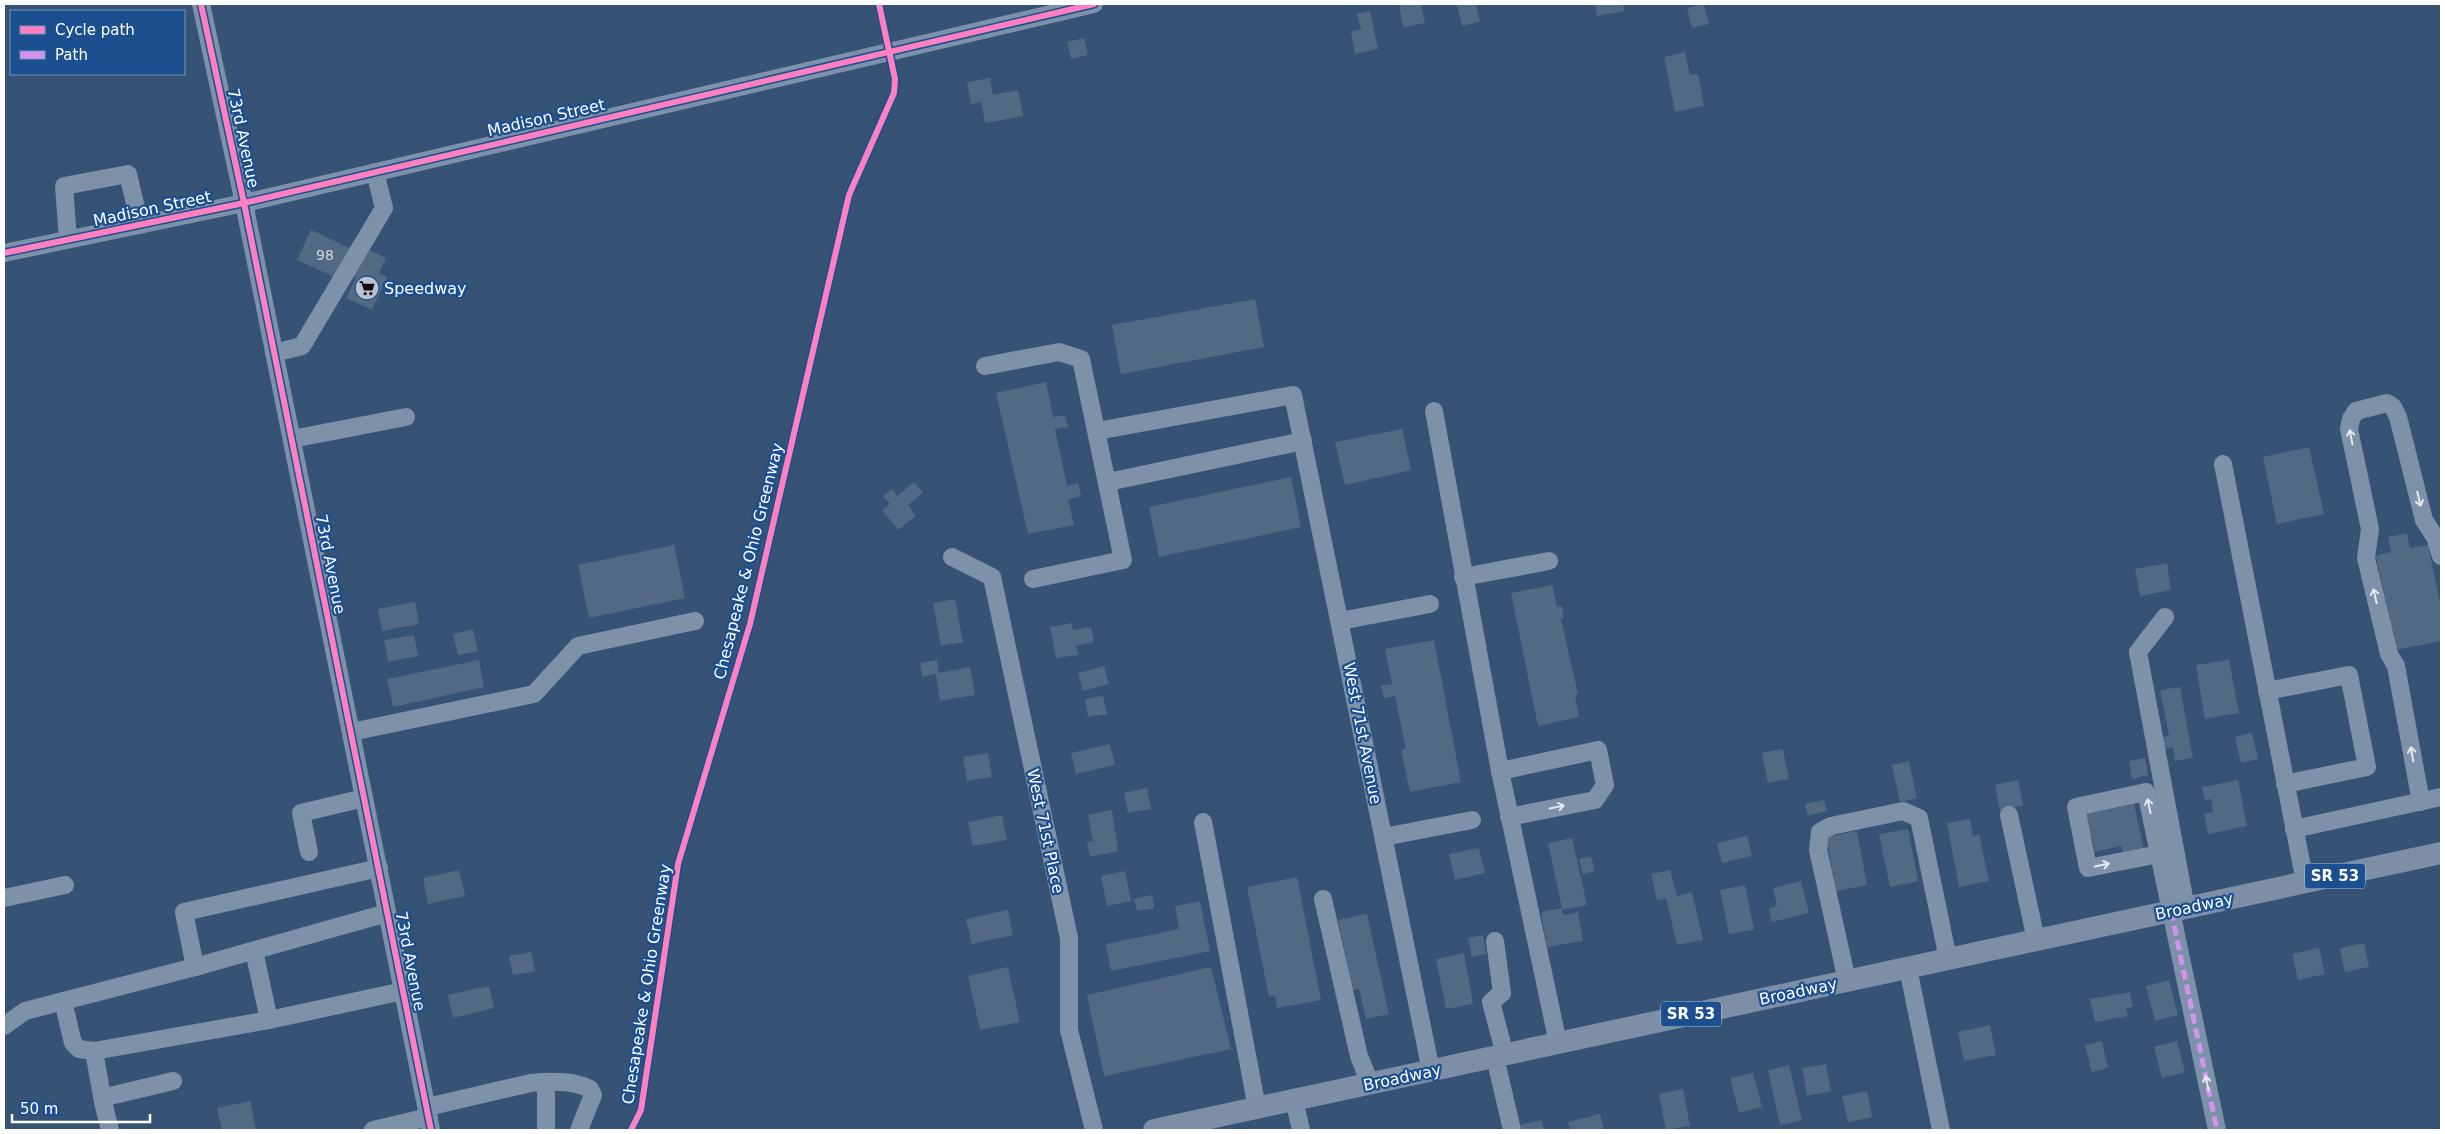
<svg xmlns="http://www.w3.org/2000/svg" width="2445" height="1134" font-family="'DejaVu Sans',sans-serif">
<rect width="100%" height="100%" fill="#365274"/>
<g fill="#526984">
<polygon points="1399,4 1421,4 1425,23 1403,27"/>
<polygon points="1457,4 1476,4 1480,22 1462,26"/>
<polygon points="1595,4 1623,4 1624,11 1597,16"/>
<polygon points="1704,4 1709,24 1692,28 1687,8"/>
<polygon points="1370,11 1378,49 1355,54 1351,32 1361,29 1357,14"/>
<polygon points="1084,38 1088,55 1071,59 1067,42"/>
<polygon points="1685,52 1690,75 1698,74 1704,106 1675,112 1664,57"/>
<polygon points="990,78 993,95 1018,90 1023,116 985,123 981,102 971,104 967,82"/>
<polygon points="311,230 352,249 339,279 297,260"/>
<polygon points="365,248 386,258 379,273 387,277 372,310 346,298 356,278 353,276"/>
<polygon points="1255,299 1264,347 1121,374 1112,325"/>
<polygon points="1046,382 1053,417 1065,415 1068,427 1055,429 1067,486 1078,483 1081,496 1068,499 1074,525 1028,534 996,393"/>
<polygon points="1402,429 1411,470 1345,485 1335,442"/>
<polygon points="2309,447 2324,514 2277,524 2263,457"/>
<polygon points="1291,477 1301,527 1159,557 1149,507"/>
<polygon points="914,482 923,493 908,505 916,516 898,530 882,510 890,504 883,496 892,489 897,496"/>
<polygon points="2407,533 2410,548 2428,545 2441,607 2441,641 2396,650 2376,556 2391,552 2388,537"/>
<polygon points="674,545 685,598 589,618 578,565"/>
<polygon points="2167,563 2171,590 2140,596 2135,569"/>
<polygon points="1552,585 1557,607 1562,606 1564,618 1561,619 1578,694 1575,695 1579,717 1538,726 1511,593"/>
<polygon points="955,599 963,642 941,646 933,603"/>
<polygon points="415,602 419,624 382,631 378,609"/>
<polygon points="1072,623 1073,630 1091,627 1094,642 1076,646 1078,655 1056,658 1050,627"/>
<polygon points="473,629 478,651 458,655 453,634"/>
<polygon points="414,635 418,656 388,662 384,640"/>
<polygon points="1434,640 1461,782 1410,792 1401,750 1406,749 1395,696 1384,698 1381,686 1392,684 1385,649"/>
<polygon points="479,660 484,687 393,707 387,679"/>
<polygon points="937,660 939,673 970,667 975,695 940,701 936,674 922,677 920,663"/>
<polygon points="2229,660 2239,713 2205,719 2196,665"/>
<polygon points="1104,666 1109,684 1083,691 1078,673"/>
<polygon points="2180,687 2193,758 2175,761 2173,747 2165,749 2162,737 2169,736 2160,690"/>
<polygon points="1103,696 1107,714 1088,717 1085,699"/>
<polygon points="2252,733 2258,759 2241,763 2235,737"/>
<polygon points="1110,744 1115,765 1076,774 1071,753"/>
<polygon points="1783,749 1789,779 1768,783 1762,753"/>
<polygon points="988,753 992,777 967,781 963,757"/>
<polygon points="2145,758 2148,775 2132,779 2129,761"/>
<polygon points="1909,761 1917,798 1900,802 1892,765"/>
<polygon points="2018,780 2023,805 2000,811 1995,785"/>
<polygon points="2238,780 2247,826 2208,834 2204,814 2213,812 2211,799 2205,800 2202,787"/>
<polygon points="1147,788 1151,809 1128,813 1124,793"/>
<polygon points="1824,800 1827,811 1808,816 1805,804"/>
<polygon points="2134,804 2144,849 2123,854 2121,846 2095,852 2086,814"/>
<polygon points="1112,810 1118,851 1090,857 1087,842 1093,841 1088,815"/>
<polygon points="1002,815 1007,840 973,846 968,822"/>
<polygon points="1970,819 1973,836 1979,834 1989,881 1959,887 1947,823"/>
<polygon points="1908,829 1918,881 1890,887 1879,834"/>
<polygon points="1857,831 1867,885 1836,891 1826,837"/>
<polygon points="1747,836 1752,856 1722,863 1717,843"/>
<polygon points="1572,838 1587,905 1562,910 1563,915 1578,912 1583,941 1547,947 1541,912 1562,908 1548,843"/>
<polygon points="1479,848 1485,873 1455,880 1449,854"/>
<polygon points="1591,856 1595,871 1583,874 1579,859"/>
<polygon points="459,870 465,896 428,904 423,878"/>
<polygon points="1670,870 1677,896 1692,892 1703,940 1677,945 1666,898 1657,900 1651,874"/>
<polygon points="1125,871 1131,901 1107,906 1101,876"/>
<polygon points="1297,877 1321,1000 1277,1008 1275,996 1269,997 1247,887"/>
<polygon points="1801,881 1809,913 1772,922 1769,908 1777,906 1773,888"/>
<polygon points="1745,885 1754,930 1729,934 1720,890"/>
<polygon points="1152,895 1154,908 1137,911 1134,899"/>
<polygon points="1200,901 1210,951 1111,971 1106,944 1179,929 1175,906"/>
<polygon points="1008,910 1013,935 972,944 966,919"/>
<polygon points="1367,914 1389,1014 1366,1019 1359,989 1353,990 1338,920"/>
<polygon points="1483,935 1486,954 1472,957 1468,938"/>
<polygon points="2364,943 2369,967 2345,972 2340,948"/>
<polygon points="2319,948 2325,974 2298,980 2292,954"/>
<polygon points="531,952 535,971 513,975 509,956"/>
<polygon points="1464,953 1473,1004 1446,1009 1436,959"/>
<polygon points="1008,967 1020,1022 980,1030 968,976"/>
<polygon points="1211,967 1231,1049 1104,1076 1087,995"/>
<polygon points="2169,980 2178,1015 2155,1021 2146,986"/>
<polygon points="489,986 494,1008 453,1018 448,995"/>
<polygon points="2130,992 2133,1007 2126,1008 2128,1016 2095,1022 2090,999"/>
<polygon points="1990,1025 1996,1055 1964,1061 1958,1032"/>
<polygon points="2102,1041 2108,1068 2092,1072 2085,1045"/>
<polygon points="2177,1041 2185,1072 2162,1078 2154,1047"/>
<polygon points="1826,1064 1831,1091 1807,1096 1802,1068"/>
<polygon points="1789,1065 1802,1120 1780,1125 1768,1070"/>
<polygon points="1753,1073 1762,1107 1739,1113 1730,1078"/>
<polygon points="1683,1089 1690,1126 1666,1130 1659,1094"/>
<polygon points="1867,1091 1872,1117 1848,1122 1842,1096"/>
<polygon points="250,1101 256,1130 222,1130 217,1108"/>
<polygon points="1600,1114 1604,1130 1570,1130 1568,1122"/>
<polygon points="1542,1120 1544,1130 1521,1130 1520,1125"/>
</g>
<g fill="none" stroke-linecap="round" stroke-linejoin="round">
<g stroke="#7d92a8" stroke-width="18">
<polyline points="201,4 244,203 431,1130"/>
<polyline points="68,239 64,186 128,174 140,225"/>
<polyline points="4,253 244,203 1094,4"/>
<polyline points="274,353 302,346 384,208 375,172"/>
<polyline points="985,366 1059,352 1081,359 1123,560 1033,579"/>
<polyline points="1434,411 1500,771 1558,1043"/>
<polyline points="1097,431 1293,395 1431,1071"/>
<polyline points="292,439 406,417"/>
<polyline points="2223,464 2305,882"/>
<polyline points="1108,482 1303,441"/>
<polyline points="952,557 992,577 1069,938 1069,1030 1094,1130"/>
<polyline points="1463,577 1549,561"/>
<polyline points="2165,617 2138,652 2186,908"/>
<polyline points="1340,621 1430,604"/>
<polyline points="2267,691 2349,675 2367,767 2285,784"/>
<polyline points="351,732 534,694 578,646 695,621"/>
<polyline points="1500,771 1598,750 1605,785 1595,800 1509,817"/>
<polyline points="2421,802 2396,666 2389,654 2366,558 2370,529 2349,429 2351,419 2356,411 2387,403 2393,407 2398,417 2424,520 2435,537 2441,556"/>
<polyline points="2009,815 2036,940"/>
<polyline points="1203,822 1257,1108"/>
<polyline points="2294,829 2441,797"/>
<polyline points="1384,837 1472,820"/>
<polyline points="309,852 301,813 364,798"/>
<polyline points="2159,854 2088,868 2076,807 2146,792 2217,1130"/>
<polyline points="4,898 65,885"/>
<polyline points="1323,899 1359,1056 1370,1083"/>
<polyline points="1495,941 1502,993 1491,1002 1505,1055"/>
<polyline points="195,967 387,913"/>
<polyline points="1908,968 1941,1130"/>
<polyline points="1847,981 1818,850 1820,832 1831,826 1903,811 1919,818 1948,959"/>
<polyline points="63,1001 73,1043 79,1049 94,1051 269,1020 254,951"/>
<polyline points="269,1020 403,991"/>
<polyline points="4,1026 25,1011 195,967 184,912 379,868"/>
<polyline points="94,1051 103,1102"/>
<polyline points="1495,1057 1512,1130"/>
<polyline points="1294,1100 1301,1130"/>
<path d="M427,1107l104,-24c18,-2 43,-3 59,6l3,6 -14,35"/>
<polyline points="110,1130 103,1102 110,1096 173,1081"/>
<polyline points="373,1130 429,1117"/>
<polyline points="546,1130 546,1082"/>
</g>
<polyline stroke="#7d8ea7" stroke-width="22" points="1154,1130 2441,853"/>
<polyline stroke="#d193ec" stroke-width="5" stroke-dasharray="10 5" stroke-linecap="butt" points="2171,911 2217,1130"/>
<g stroke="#1b4f8f" stroke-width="9">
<g id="cycleway">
<polyline points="201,4 244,203 431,1130"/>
<polyline points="4,253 244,203 1094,4"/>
<polyline points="631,1130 641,1110 678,864 750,624 849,195 894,93 895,79 879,4"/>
</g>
</g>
<use href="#cycleway" stroke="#ff80c0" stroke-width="6"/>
</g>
<defs><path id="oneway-shaft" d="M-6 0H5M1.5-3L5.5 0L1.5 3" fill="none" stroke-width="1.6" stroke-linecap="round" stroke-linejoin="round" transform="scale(1.25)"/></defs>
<g stroke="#e5e9ee">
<use href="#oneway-shaft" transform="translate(2351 437) rotate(-101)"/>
<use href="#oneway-shaft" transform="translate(2419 499) rotate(76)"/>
<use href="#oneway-shaft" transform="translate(2375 596) rotate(-103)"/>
<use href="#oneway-shaft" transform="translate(2412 754) rotate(-100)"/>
<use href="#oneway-shaft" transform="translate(2149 806) rotate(-102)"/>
<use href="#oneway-shaft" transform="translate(1557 807) rotate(-12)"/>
<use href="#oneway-shaft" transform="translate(2102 865) rotate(-11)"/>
<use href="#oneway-shaft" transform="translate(2207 1083) rotate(-102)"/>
</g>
<defs>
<g id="supermarket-disc" transform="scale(1.25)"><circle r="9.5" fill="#b9c2ce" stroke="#1b4f8f"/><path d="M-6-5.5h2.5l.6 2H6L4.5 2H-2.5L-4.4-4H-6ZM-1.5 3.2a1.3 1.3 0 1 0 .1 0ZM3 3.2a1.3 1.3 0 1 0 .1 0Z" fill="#111"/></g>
</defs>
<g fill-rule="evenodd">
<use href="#supermarket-disc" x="367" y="288"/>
</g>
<g text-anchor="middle" stroke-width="4.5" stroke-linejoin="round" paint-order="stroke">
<g font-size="14" fill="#d4dae0">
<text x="325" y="260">98</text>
</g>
<g fill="#1b4f8f" stroke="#bbcadd" stroke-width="1">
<rect x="2305" y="863.5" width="60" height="25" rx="4"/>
<rect x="1661" y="1001.5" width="60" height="25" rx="4"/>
</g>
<g font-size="15" font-weight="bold" fill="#fff">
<text x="2335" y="881">SR 53</text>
<text x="1691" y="1019">SR 53</text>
</g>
<g font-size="16" fill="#fff" stroke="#1b4f8f">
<text transform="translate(546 117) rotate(-13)" y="6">Madison Street</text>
<text transform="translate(244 138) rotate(78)" y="6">73rd Avenue</text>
<text transform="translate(152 208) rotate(-12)" y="6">Madison Street</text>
<text transform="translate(748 561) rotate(-76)" y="6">Chesapeake &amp; Ohio Greenway</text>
<text transform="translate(331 564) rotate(79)" y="6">73rd Avenue</text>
<text transform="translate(1363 733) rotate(79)" y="6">West 71st Avenue</text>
<text transform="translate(1046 831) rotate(78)" y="6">West 71st Place</text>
<text transform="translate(2194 906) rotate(-12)" y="6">Broadway</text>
<text transform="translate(411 961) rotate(79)" y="6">73rd Avenue</text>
<text transform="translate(646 984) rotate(-81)" y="6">Chesapeake &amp; Ohio Greenway</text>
<text transform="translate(1798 991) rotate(-12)" y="6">Broadway</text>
<text transform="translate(1402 1077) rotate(-12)" y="6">Broadway</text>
</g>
<g font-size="16" fill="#fff" stroke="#1b4f8f" text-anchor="start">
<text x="384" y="294">Speedway</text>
</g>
</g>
<rect width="2445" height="1134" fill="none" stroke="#ffffff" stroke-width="10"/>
<rect x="10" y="10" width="175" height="65" fill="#1b4f8f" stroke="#7695bc"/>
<rect x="20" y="26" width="25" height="8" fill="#ff80c0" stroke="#7695bc"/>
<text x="55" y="35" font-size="15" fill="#ffffff">Cycle path</text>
<rect x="20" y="51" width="25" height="8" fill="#d193ec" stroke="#7695bc"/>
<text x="55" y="60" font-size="15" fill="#ffffff">Path</text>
<path d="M12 1114v8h138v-8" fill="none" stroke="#ffffff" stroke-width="2.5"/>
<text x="20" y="1114" font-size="15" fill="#ffffff" stroke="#1b4f8f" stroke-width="4" paint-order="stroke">50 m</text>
</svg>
